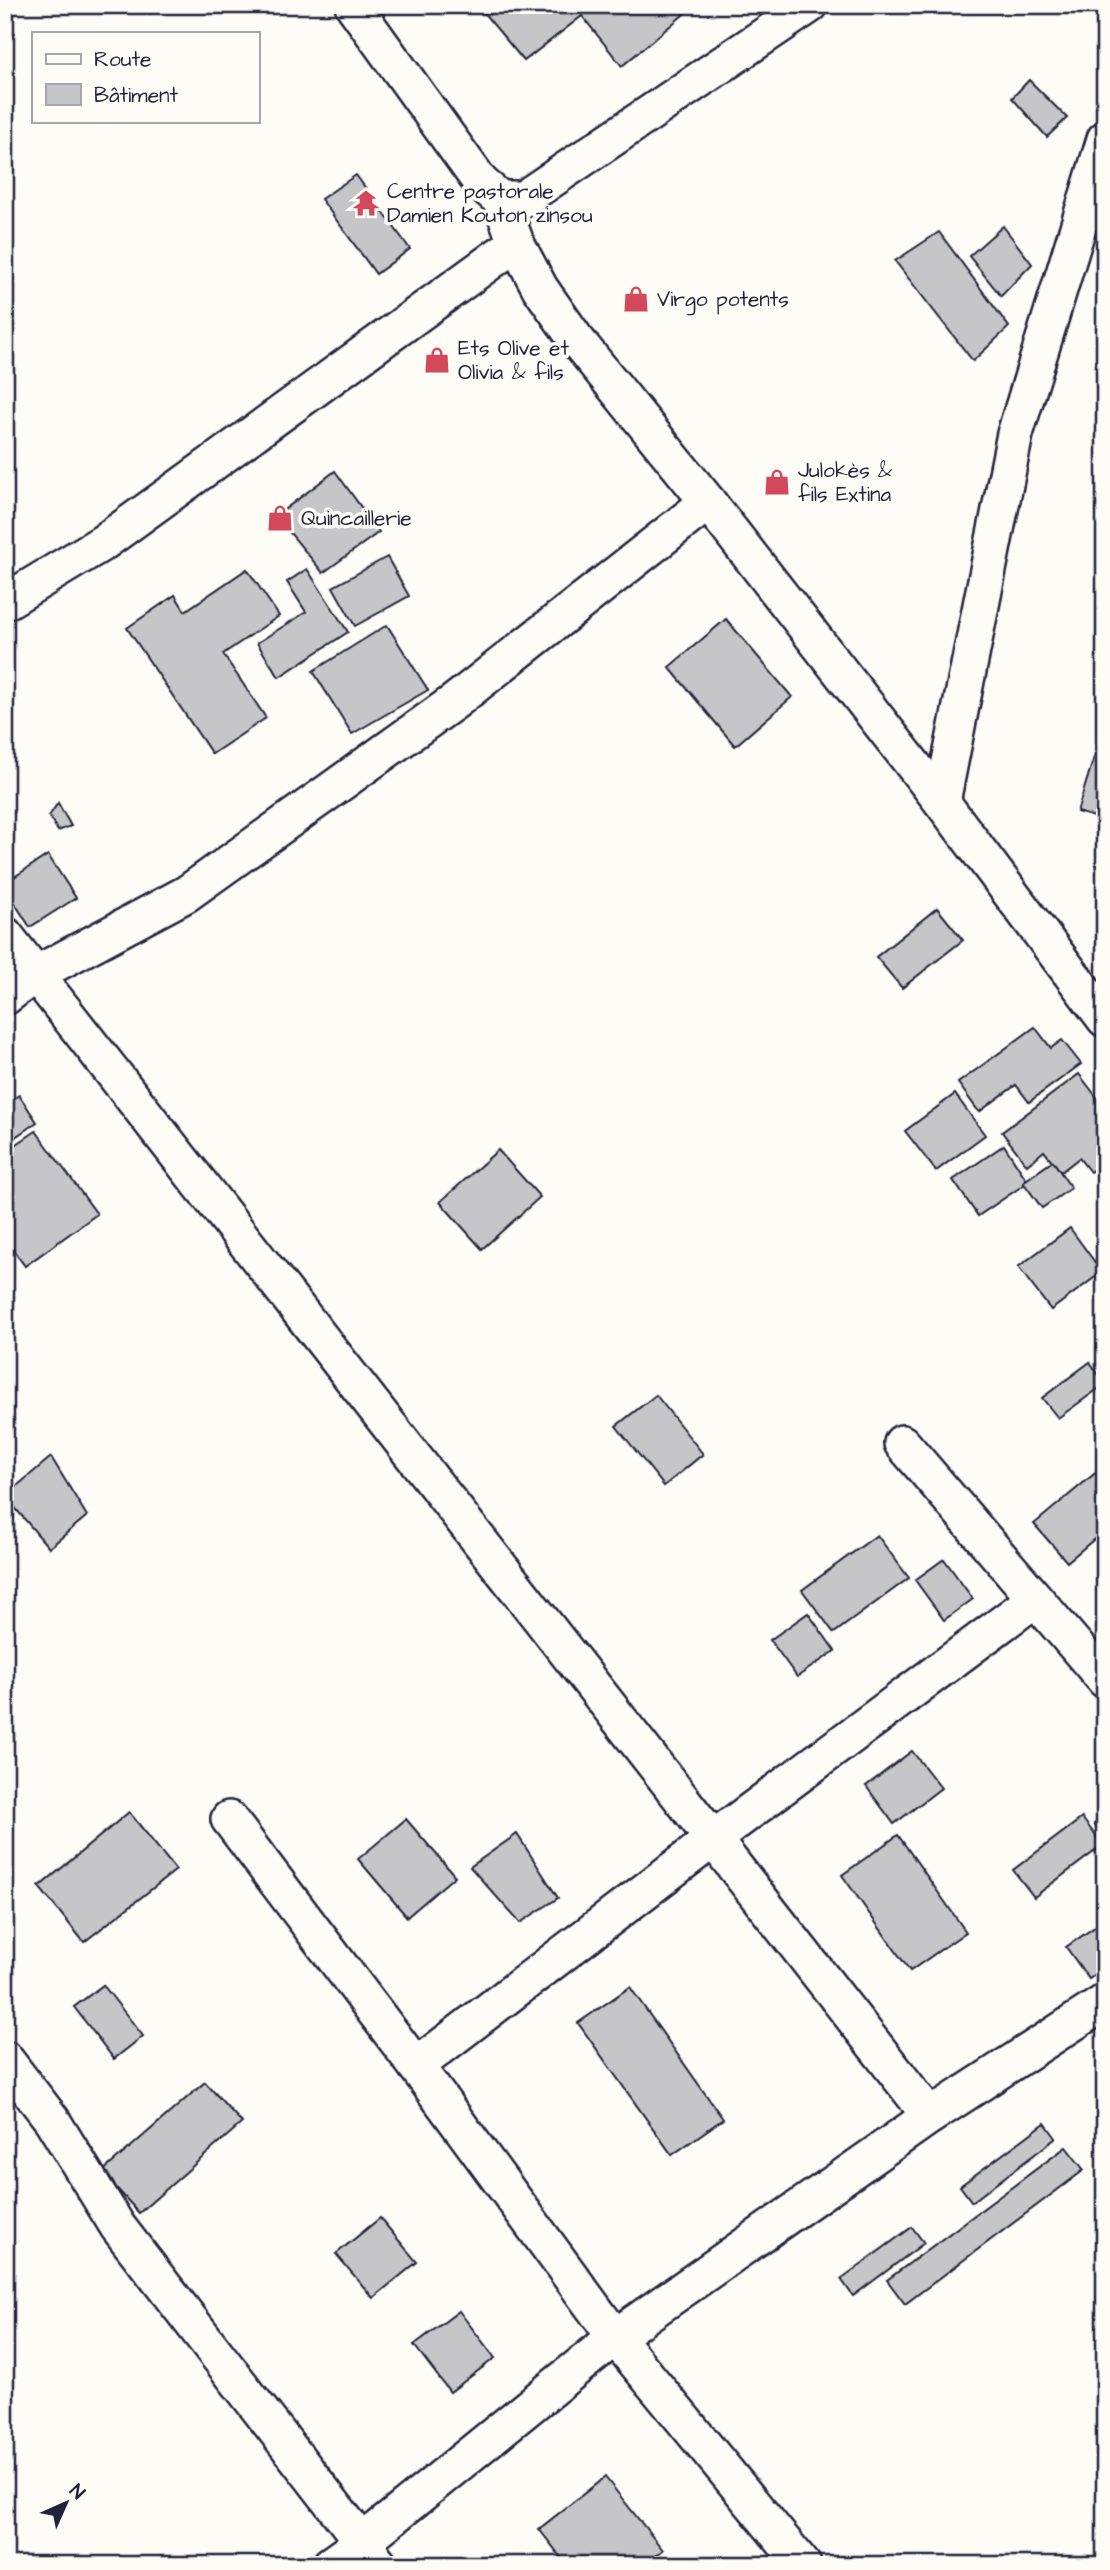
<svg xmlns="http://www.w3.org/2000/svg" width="1110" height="2570" font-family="'Architects Daughter',sans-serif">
<rect width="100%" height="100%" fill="#fdfcf7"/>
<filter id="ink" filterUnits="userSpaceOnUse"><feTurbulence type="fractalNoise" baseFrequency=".0143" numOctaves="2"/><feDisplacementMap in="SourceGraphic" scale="14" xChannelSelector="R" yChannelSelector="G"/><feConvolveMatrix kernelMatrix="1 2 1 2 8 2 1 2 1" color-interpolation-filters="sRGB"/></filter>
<g filter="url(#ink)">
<g fill="#c6c6c8" stroke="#22223b" stroke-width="2">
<polygon points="477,5 695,5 622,66 582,16 524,61"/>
<polygon points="1029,80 1067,118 1047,137 1012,98"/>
<polygon points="356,175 410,249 376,274 321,199"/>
<polygon points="1003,226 1032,264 1001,296 969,256"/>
<polygon points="939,232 1009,327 973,361 895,261"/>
<polygon points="335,471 379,532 323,573 276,516"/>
<polygon points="387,557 409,596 355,626 333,587"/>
<polygon points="247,569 279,616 223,654 266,718 212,754 127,628 175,595 185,611"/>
<polygon points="307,569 348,632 279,677 257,643 306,612 287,582"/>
<polygon points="726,619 792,697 735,746 669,667"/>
<polygon points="387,625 428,690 352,734 313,671"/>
<polygon points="1095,754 1105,757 1105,820 1077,812"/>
<polygon points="58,803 71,826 58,831 49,816"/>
<polygon points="48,855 76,898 30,927 5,888 5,883"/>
<polygon points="937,908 963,940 902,988 876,957"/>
<polygon points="1035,1027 1051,1048 1062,1040 1081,1064 1029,1102 1016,1085 979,1112 958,1083"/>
<polygon points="1079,1074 1105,1108 1105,1162 1090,1172 1079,1158 1061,1172 1044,1151 1027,1165 1002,1132"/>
<polygon points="955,1094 985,1135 936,1171 905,1131"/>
<polygon points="19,1095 37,1122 5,1144 5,1104"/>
<polygon points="36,1131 97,1214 25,1266 5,1239 5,1152"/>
<polygon points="1004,1145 1028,1182 978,1216 953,1180"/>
<polygon points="498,1150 540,1197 482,1249 440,1202"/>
<polygon points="1053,1161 1071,1188 1042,1208 1023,1182"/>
<polygon points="1070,1228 1102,1272 1051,1310 1018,1267"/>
<polygon points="1090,1362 1105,1384 1058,1418 1042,1398"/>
<polygon points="656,1395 703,1454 664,1486 616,1426"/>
<polygon points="51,1457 87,1516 49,1548 5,1496"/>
<polygon points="1105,1465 1105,1530 1067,1562 1034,1524"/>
<polygon points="877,1535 909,1578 834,1633 802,1590"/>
<polygon points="944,1559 973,1599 944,1620 915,1580"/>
<polygon points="808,1613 835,1651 797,1677 770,1640"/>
<polygon points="912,1751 941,1788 894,1824 866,1786"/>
<polygon points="129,1812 176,1870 84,1942 39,1887"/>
<polygon points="1082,1818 1103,1845 1034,1897 1013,1870"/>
<polygon points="1105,1818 1105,1843 1094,1824"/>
<polygon points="406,1819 455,1876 407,1917 358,1859"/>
<polygon points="517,1834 558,1898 520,1923 470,1867"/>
<polygon points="898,1835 966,1932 910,1971 842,1875"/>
<polygon points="1105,1920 1105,1968 1089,1979 1066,1947"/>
<polygon points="103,1985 143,2036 114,2059 74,2007"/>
<polygon points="630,1987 723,2119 672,2155 578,2023"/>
<polygon points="205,2082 242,2123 139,2213 102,2172"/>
<polygon points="1045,2123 1056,2138 972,2202 960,2186"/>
<polygon points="1066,2147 1084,2170 905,2304 887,2280"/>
<polygon points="380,2218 417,2262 373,2298 336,2254"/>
<polygon points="912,2227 924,2243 853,2296 841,2279"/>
<polygon points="459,2311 495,2358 450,2392 414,2345"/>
<polygon points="605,2477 663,2550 644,2565 567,2565 539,2529"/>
</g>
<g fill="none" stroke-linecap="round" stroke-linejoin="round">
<g stroke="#22223b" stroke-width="40">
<g id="minor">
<polyline points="353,5 481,183 500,199 516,243 540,288 575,338 708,502 942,802 1105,1019"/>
<polyline points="500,199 523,199 810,5"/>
<polyline points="5,602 104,542 516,243"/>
<polyline points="942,802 1015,434 1105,139"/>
<polyline points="5,935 930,2116"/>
<polyline points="5,997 34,975 186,894 454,702 708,502"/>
<polyline points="902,1443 1105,1680"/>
<polyline points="229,1819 416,2066 615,2337 803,2565"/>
<polyline points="5,2059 52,2120 118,2227 380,2565"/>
<polyline points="416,2066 713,1839 1035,1599"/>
<polyline points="330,2565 361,2543 615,2337 930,2116 1105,2002"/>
</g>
</g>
<use href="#minor" stroke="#fdfcf7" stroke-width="35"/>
</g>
</g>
<defs>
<g id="temple-bare" transform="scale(2.1)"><path d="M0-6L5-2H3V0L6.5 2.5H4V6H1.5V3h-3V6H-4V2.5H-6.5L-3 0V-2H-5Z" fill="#d1495b" stroke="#fdfcf7" stroke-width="2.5" paint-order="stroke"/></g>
<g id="shop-bare" transform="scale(2.1)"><path d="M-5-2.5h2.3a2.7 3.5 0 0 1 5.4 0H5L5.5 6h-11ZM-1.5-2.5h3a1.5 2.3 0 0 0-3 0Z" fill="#d1495b" stroke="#fdfcf7" stroke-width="2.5" paint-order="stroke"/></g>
</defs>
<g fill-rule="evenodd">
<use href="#temple-bare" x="366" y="203"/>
<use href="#shop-bare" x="636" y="299"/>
<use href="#shop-bare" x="437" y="360"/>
<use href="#shop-bare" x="777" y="482"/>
<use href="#shop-bare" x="280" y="518"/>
</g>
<g text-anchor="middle" stroke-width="7" stroke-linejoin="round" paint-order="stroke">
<g font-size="21" fill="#22223b" stroke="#fdfcf7" text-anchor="start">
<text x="387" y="198">Centre pastorale<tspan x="387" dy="24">Damien Kouton zinsou</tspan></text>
<text x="657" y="306">Virgo potents</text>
<text x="458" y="355">Ets Olive et<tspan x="458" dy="24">Olivia &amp; fils</tspan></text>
<text x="798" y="477">Julokès &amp;<tspan x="798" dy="24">fils Extina</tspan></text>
<text x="301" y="525">Quincaillerie</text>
</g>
</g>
<rect width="1110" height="2570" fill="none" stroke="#fdfcf7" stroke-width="28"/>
<rect x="14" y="14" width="1082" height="2542" fill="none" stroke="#22223b" stroke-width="2.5" filter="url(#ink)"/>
<rect x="32" y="32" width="228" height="91" fill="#fdfcf7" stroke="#a5a5ac" stroke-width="2"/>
<rect x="46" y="54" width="35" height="10" fill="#fdfcf7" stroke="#a5a5ac" stroke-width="2"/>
<text x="94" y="66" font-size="21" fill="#22223b">Route</text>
<rect x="46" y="84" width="35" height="21" fill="#c6c6c8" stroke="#a5a5ac" stroke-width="2"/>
<text x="94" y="102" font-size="21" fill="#22223b">Bâtiment</text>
<g transform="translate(66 2503) rotate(45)" stroke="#fdfcf7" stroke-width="5" paint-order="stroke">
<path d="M0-5L12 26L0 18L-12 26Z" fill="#22223b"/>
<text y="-10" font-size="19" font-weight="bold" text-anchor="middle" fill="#22223b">N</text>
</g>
</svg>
